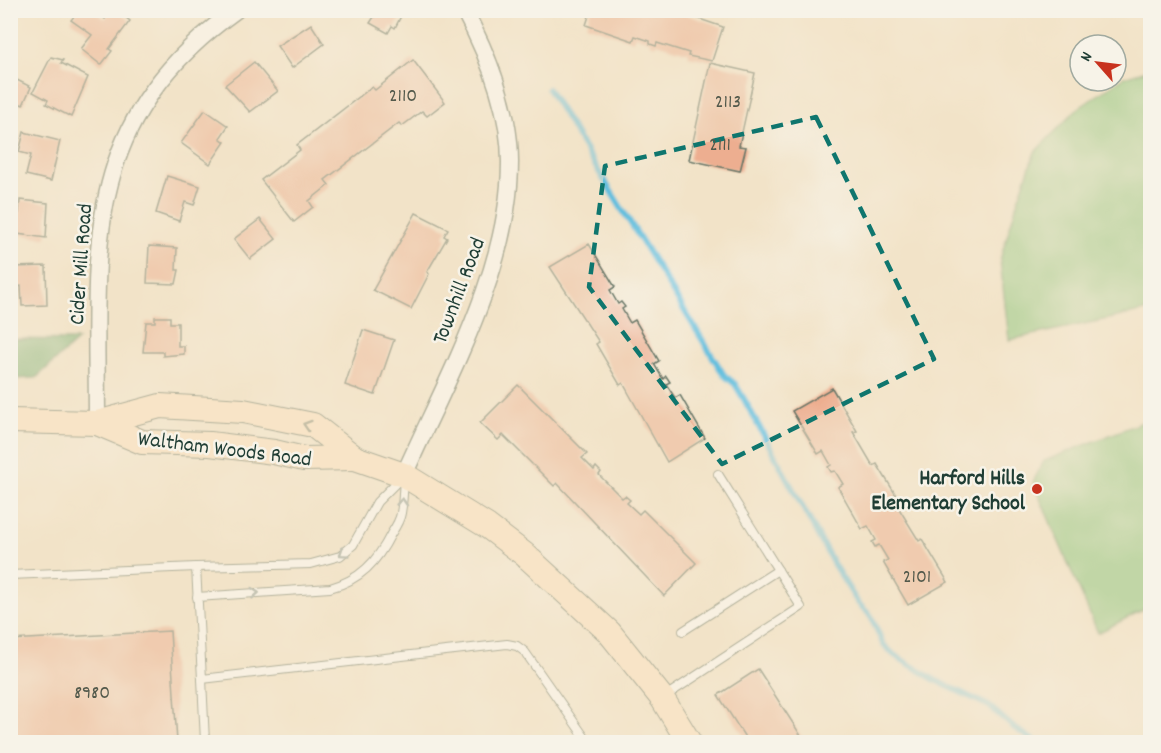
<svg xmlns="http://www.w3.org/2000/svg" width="1161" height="753" font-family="Dekko,sans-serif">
<rect width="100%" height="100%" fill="#f7f3e8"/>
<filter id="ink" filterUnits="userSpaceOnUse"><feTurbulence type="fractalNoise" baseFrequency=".0167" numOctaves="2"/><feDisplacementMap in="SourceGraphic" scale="12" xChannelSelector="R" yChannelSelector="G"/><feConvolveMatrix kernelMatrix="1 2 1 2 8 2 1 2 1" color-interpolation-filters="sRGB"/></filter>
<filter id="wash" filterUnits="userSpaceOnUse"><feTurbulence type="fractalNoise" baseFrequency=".008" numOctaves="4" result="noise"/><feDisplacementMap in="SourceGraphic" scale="24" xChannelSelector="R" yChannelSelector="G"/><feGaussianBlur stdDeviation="1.35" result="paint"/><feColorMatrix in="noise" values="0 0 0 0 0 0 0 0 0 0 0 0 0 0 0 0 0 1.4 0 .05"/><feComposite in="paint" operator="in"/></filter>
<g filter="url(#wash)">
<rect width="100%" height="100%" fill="#f2e3c8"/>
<g fill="#86c67d" stroke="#528258" stroke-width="1.5">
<polygon points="1150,69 1150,310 1009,340 1000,260 1017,203 1035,152 1076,110 1124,77"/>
<polygon points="1150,419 1150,606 1098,633 1033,482 1044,461"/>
</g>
<polygon fill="#6cab6c" stroke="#467450" stroke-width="1.5" points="11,339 78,340 36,378 11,379"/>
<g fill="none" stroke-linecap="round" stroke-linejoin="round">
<polyline stroke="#5fbede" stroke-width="6" points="548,89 724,375 735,384 744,399 834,565 858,603 871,616 883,644 894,655 935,680 989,706 1013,727 1036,742"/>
</g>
<g id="blocks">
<g fill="#edae90">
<polygon points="79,10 94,10 105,19 111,10 116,10 130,21 109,49 112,51 101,65 81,49 92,35 71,20"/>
<polygon points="362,10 404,10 395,28 392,26 388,33 370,23 374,17"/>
<polygon points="591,10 673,10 723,27 712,61 688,56 689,53 657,43 656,46 650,44 650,41 635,36 633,41 586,25"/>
<polygon points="311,24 324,44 292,68 277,46"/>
<polygon points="51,57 63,60 61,63 65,65 88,77 71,117 46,104 48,100 33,92"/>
<polygon points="413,60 445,102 427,116 422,111 402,126 399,123 325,180 329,185 309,201 313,207 294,222 261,180 300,150 297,145 372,87 375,90"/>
<polygon points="254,62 278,91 250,112 225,85"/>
<polygon points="710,63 755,73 739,146 746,147 740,171 689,160"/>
<polygon points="15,79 31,87 23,105 10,99 10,88"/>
<polygon points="205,110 228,126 220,138 225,142 210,164 181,143"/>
<polygon points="24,132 60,141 51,181 26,175 31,155 19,152"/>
<polygon points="167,176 200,186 194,205 185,202 179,221 156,213"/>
<polygon points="20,200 48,203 46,238 10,233 10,212 19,213"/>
<polygon points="416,213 448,229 444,236 447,238 427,272 429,274 411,309 373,290"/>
<polygon points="260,219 276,239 250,259 234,239"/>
<polygon points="589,244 615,287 610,290 618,304 621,302 625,307 622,309 630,323 635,320 659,361 654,364 663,379 666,376 670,382 666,384 675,398 680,395 705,438 667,462 623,383 620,385 596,344 599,342 550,267"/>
<polygon points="149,246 177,248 176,270 179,270 176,284 147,283"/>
<polygon points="46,266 47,305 22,306 21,286 13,287 13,267"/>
<polygon points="155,317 170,317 170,323 178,323 178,346 184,346 184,354 163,356 163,352 143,352 146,322 155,322"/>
<polygon points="363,330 394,340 375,395 345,385"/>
<polygon points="518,385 587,454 582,458 594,470 596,467 601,472 599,475 622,498 625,496 630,500 627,503 639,514 643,510 696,563 664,596 557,483 554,486 503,435 498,440 480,423"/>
<polygon points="832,388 857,431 853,432 873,466 877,464 902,505 898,507 919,541 922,539 948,582 908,605 883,562 888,560 879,545 875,547 872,542 876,540 868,526 862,529 838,487 843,484 835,471 831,472 828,467 831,465 823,451 818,454 792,411"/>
<polygon points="170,631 177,742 10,742 10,640"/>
<polygon points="758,669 805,742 748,742 718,695"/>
</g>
</g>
</g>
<g filter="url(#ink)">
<use href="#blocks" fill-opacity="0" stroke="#697768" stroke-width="1.5"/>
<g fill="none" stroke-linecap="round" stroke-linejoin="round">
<g stroke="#697768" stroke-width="10">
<g id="lane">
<polyline points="196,567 311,564 340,556 353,545 377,502 402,477"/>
<polyline points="10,575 196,567 202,679 507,644 517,646 525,652 588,742"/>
<path d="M197,597l133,-9c30,-8 47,-26 61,-54 4,-6 9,-14 10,-21 2,-11 2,-23 3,-33"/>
<polyline points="683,631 778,570"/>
<polyline points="202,679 205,742"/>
<polyline points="664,697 801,607 718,474"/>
</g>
</g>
<g stroke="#697768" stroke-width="19">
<g id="street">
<path d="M97,423c0,-174 -19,-299 139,-413"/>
<path d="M404,475c43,-97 106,-206 106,-313 0,-52 -22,-107 -46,-152"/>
</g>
</g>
<g stroke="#697768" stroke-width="26">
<g id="secondary">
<polyline points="10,421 97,423 160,406 243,411 313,425 355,458 404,475 487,526 524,554 609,632 662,698 689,742"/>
<polyline points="97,423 142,442 210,444 274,452 304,459 355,458"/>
</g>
</g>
<use href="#lane" stroke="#fff" stroke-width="8"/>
<use href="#street" stroke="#fff" stroke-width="16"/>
<use href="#secondary" stroke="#fee5c5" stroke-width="24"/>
</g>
<defs><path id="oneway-chevron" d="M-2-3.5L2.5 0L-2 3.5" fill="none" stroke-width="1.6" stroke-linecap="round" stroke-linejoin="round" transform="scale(1.5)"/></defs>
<use stroke="#8e917c" href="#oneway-chevron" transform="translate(307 425) rotate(-162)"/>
<g stroke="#8f9e9a">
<use href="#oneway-chevron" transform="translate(402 502) rotate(-86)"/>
<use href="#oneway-chevron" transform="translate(343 553) rotate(146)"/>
<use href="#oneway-chevron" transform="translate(255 593) rotate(-4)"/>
</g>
</g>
<path d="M0 0H1161V753H0ZM816,117l118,242 -212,105 -133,-177 16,-121z" fill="#f2e3c8" fill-opacity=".55" fill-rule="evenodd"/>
<path fill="none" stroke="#0f766e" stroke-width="4.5" stroke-dasharray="12 8" stroke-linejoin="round" d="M816,117l118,242 -212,105 -133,-177 16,-121z"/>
<circle fill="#c8321e" stroke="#f7f3e8" stroke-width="2" cx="1037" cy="489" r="6"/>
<g text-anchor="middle" stroke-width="5" stroke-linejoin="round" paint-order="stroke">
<g font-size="20" fill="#52594b">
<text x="403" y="101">2110</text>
<text x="728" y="107">2113</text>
<text x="720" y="150">2111</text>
<text x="917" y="582">2101</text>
<text x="92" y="698">8980</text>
</g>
<g font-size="22" fill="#1f3d34" stroke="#f7f3e8">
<text transform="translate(79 264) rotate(-86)" y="8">Cider Mill Road</text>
<text transform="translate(457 290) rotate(-69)" y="8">Townhill Road</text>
<text transform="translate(225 447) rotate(7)" y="8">Waltham Woods Road</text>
</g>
<g font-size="22" font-weight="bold" fill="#1f3d34" stroke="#f7f3e8" text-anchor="end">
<text x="1025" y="484">Harford Hills<tspan x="1025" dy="25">Elementary School</tspan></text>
</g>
</g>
<rect width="1161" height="753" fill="none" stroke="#f7f3e8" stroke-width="36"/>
<g transform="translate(1098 63) rotate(298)"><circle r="28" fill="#f7f3e8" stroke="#a1aaa0" stroke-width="1.5"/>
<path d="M0-4.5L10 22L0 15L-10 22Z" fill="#c8321e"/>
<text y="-9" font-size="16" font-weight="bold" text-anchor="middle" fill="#1f3d34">N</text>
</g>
</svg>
